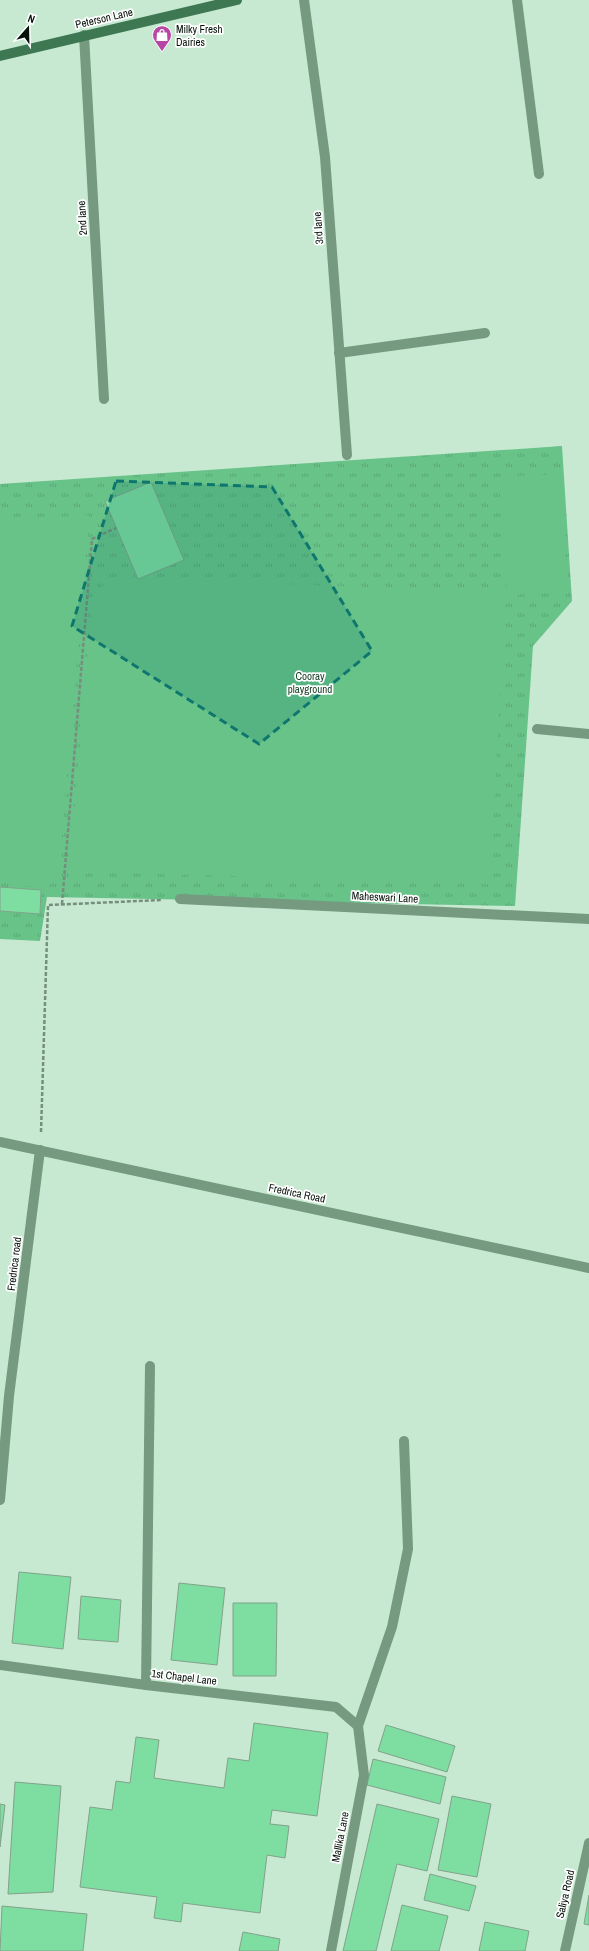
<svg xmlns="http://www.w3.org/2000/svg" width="589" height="1951" font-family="'Archivo Narrow',sans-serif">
<defs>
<pattern id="park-tufts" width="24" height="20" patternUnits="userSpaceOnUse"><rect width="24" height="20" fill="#68c389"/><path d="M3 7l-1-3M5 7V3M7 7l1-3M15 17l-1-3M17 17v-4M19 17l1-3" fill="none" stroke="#59a675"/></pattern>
</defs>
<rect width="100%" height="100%" fill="#c8e9d1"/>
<polygon fill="url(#park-tufts)" points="562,446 572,601 533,646 515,906 47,897 40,941 0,939 0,484"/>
<g fill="#68c389">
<polygon points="560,474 568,591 507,595 499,477"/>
<path d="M89,515l-30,357c-14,23 -36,13 -59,10v-361z"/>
<polygon points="115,577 505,593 490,884 69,871 93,593"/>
</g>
<g fill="#7edda0" stroke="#82a28b">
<polygon points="151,482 184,560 138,579 105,501"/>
<polygon points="0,887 41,890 40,914 0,911"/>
<polygon points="19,1572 71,1577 63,1649 12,1643"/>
<polygon points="179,1583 225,1588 217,1665 171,1660"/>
<polygon points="81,1596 121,1600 118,1642 78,1639"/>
<polygon points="233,1603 277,1603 276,1676 233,1676"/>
<polygon points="254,1723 328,1733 317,1816 272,1810 270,1824 289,1826 285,1858 267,1855 260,1913 183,1903 181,1922 154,1918 157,1897 80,1887 90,1807 112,1810 116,1781 130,1783 136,1737 159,1740 154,1778 224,1788 228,1758 249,1761"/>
<polygon points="386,1725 455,1746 447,1772 378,1751"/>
<polygon points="373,1759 446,1777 440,1804 367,1785"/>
<polygon points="15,1782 61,1786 53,1892 8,1894"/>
<polygon points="452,1796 491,1804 477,1877 438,1870"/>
<polygon points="0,1804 5,1805 0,1847"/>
<polygon points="377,1804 439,1819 427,1871 397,1864 376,1951 343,1951"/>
<polygon points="430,1874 476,1886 469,1911 424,1900"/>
<polygon points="589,1895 589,1925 584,1924"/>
<polygon points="402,1905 448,1916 439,1951 391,1951"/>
<polygon points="2,1906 87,1914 83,1951 0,1951"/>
<polygon points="485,1922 529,1931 525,1951 479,1951"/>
<polygon points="243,1932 280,1939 278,1951 239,1951"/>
</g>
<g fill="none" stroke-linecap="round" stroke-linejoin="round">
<g stroke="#768e7d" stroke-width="2.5" stroke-dasharray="4 2" stroke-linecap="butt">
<polyline points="62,904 92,539 116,528"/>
<polyline points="41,1132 48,905 162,900"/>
</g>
<polyline stroke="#759a80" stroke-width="10" points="537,729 589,734"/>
<g stroke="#759a80" stroke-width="10">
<polyline points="304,0 325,157 347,455"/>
<polyline points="517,0 539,174"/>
<polyline points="84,35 104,399"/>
<polyline points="339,353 485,333"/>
<polyline points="180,899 589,919"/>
<polyline points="0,1142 589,1268"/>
<polyline points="0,1500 9,1396 40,1150"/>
<polyline points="0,1665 146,1685 336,1707 358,1726"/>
<polyline points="146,1685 150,1366"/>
<polyline points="331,1951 364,1775 358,1726 392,1627 408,1549 404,1441"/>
<polyline points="565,1951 589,1843"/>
</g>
<polyline stroke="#3d7853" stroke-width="10" points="0,56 237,0"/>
</g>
<path fill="#0f766e" fill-opacity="0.2" stroke="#0f766e" stroke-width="3" stroke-dasharray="8 5" stroke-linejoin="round" d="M116,481l156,6 100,164 -113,93 -187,-118z"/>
<defs>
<g id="shop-pin" transform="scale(1)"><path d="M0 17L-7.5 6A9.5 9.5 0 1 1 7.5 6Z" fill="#b647a5" stroke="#fff"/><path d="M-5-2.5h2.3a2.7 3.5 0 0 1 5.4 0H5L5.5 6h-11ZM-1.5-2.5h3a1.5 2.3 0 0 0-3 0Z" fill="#fff"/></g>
</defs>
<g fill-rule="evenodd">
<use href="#shop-pin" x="162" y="35"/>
</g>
<g text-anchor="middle" stroke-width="3.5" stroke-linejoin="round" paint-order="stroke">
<g font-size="11" fill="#051109" stroke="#fff">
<text transform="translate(104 18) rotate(-13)" y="4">Peterson Lane</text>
<text transform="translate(82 218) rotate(-93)" y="4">2nd lane</text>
<text transform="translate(318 228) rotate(-94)" y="4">3rd lane</text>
<text transform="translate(385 897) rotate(3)" y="4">Maheswari Lane</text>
<text transform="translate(297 1193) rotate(12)" y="4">Fredrica Road</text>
<text transform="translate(14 1264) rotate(-83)" y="4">Fredrica road</text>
<text transform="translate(184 1677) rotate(7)" y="4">1st Chapel Lane</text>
<text transform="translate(340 1837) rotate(-79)" y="4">Mallika Lane</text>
<text transform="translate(565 1894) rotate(-77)" y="4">Saliya Road</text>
</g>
<g font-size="11" fill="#051109" stroke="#fff" text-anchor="start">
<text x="176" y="33">Milky Fresh<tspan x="176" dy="13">Dairies</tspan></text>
</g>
<g font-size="11" fill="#194128" stroke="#fff">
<text x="310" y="680">Cooray<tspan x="310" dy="13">playground</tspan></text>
</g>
</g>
<g transform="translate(28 28) rotate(20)" stroke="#ffffff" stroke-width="3" paint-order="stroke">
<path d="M0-3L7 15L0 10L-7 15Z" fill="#051109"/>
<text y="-6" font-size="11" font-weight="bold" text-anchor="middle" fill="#051109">N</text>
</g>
</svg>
